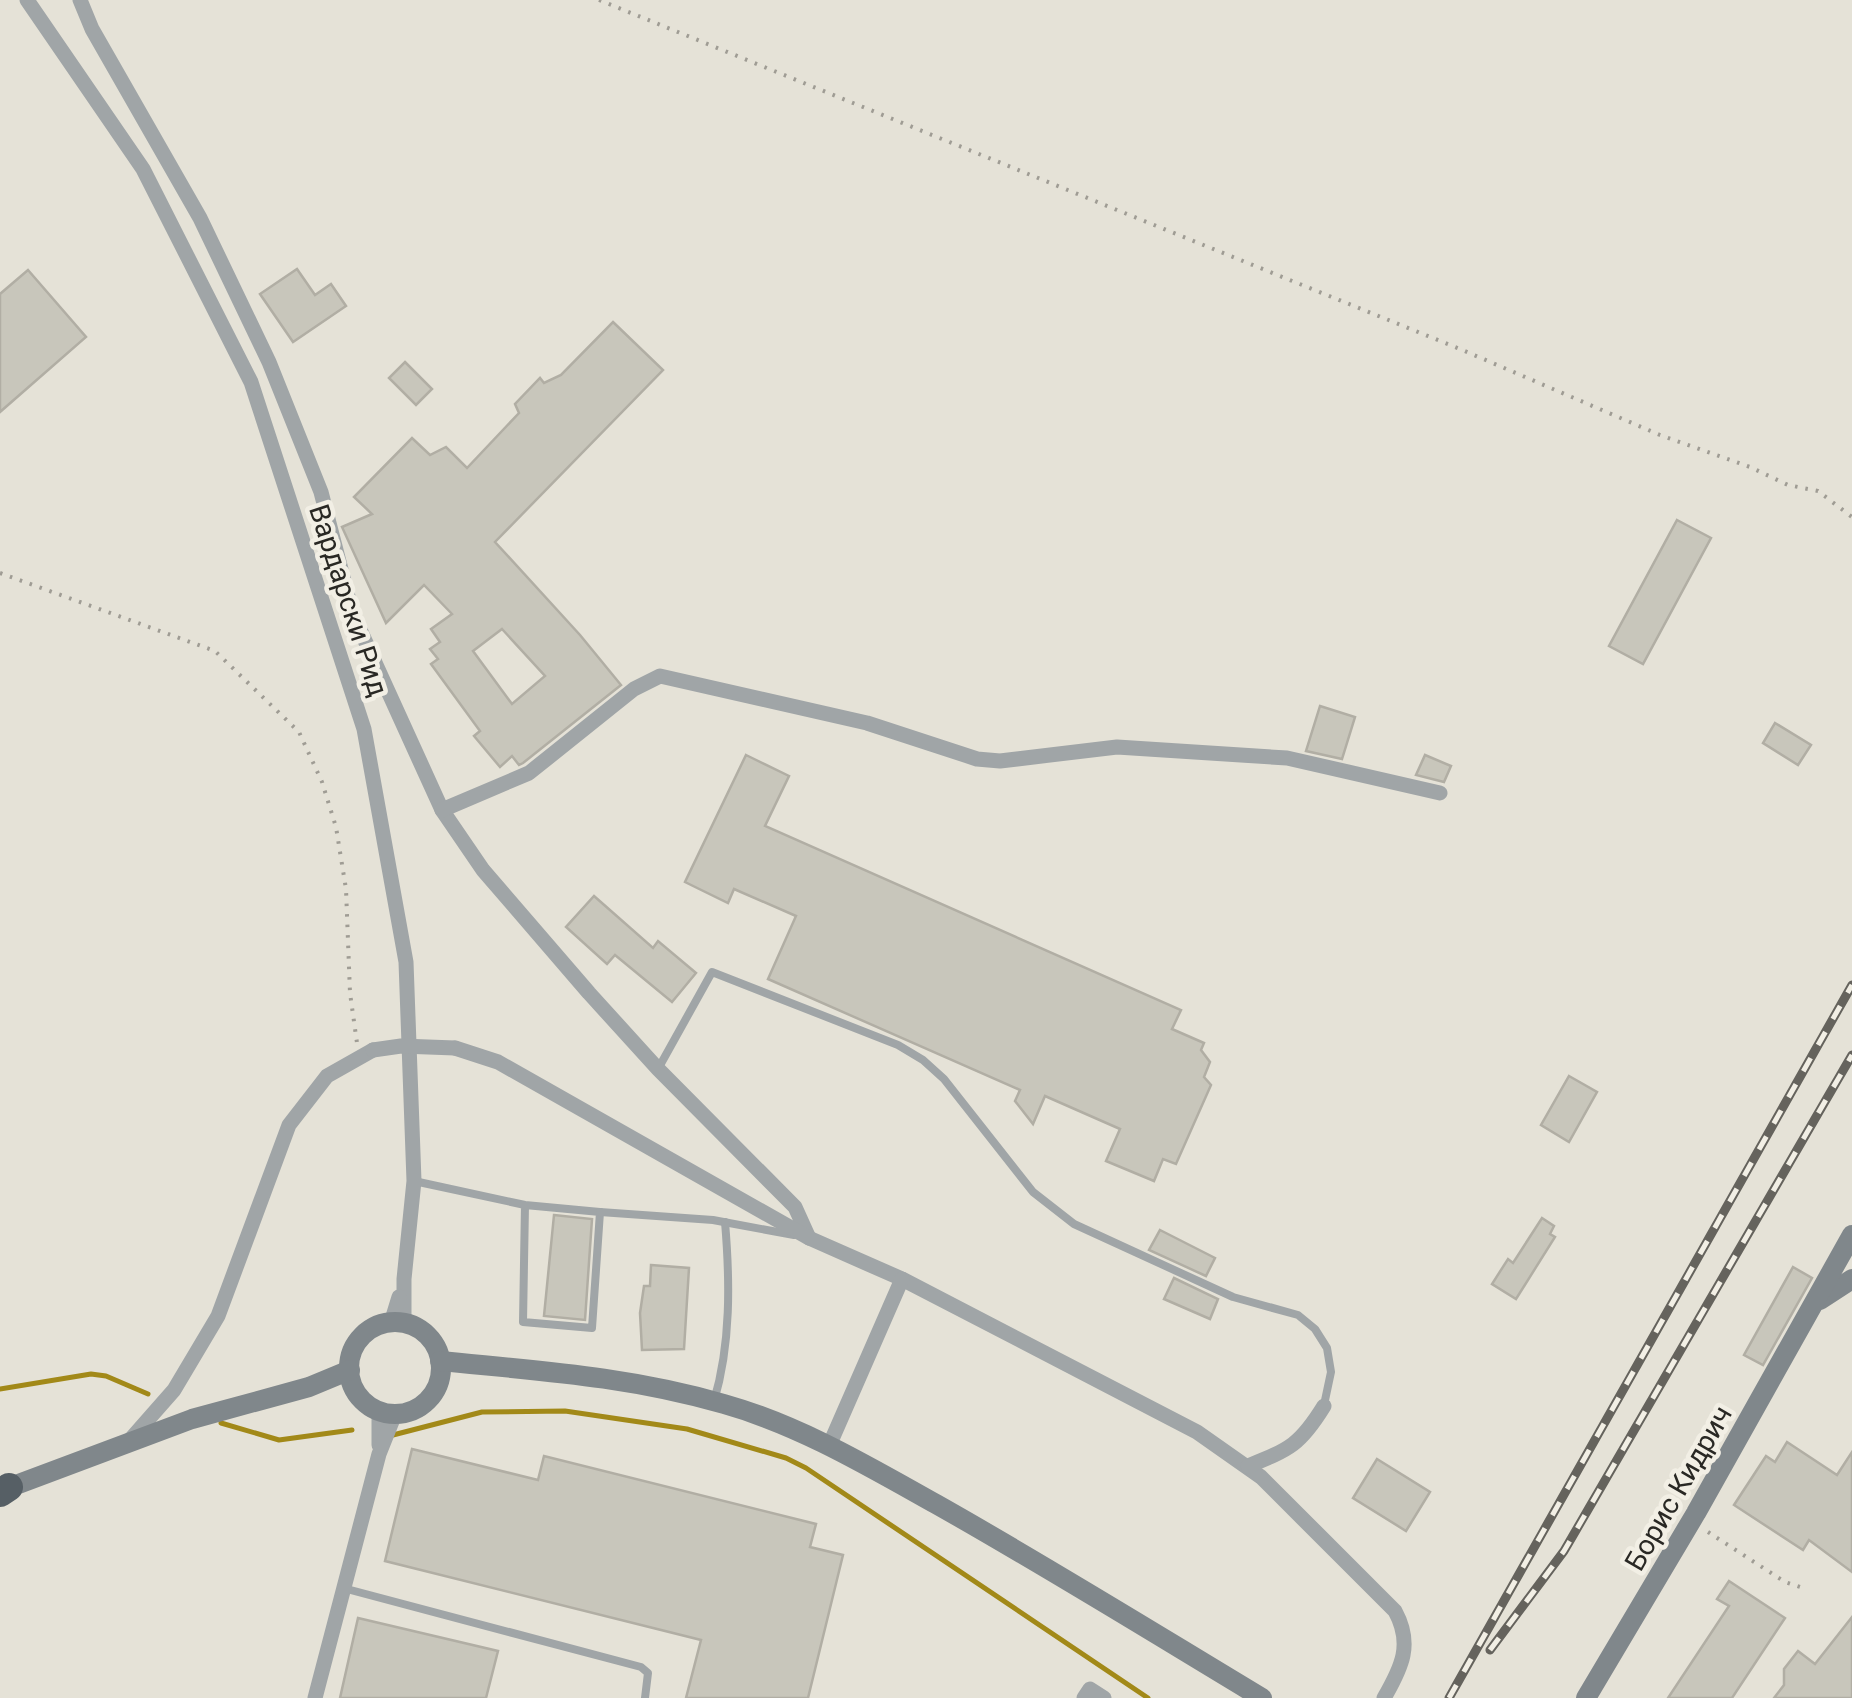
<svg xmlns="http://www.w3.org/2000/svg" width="1852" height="1698" font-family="Roboto,sans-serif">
<rect width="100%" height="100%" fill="#e5e2d7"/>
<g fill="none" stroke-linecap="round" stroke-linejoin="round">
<g stroke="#a28918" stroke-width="5">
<polyline points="0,1389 91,1374 106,1376 148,1394"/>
<polyline points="221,1423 279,1440 352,1430"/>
<polyline points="393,1435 482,1412 565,1411 687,1429 786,1458 806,1468 1148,1698"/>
</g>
</g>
<g fill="#c8c6bb" stroke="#b1aea4" stroke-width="2.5" fill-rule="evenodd">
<polygon points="297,269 315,295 331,284 346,306 293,342 260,294"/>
<polygon points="28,270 86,337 0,412 0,294"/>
<path d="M613,322l50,48 -168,172 85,93 41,50 -98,78 -4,2 -7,-9 -12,11 -26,-31 6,-5 -49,-67 7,-5 -8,-10 10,-7 -9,-13 21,-15 -28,-29 -38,38 -44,-96 30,-13 -18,-17 58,-59 18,17 16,-8 21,21 52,-55 -4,-9 25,-26 4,5 17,-8zM502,629l43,47 -33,28 -39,-53z"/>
<polygon points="405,362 432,389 416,405 389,378"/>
<polygon points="1677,520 1711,538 1643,664 1609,646"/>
<polygon points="1320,706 1355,717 1342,759 1306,751"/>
<polygon points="1775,723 1811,745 1798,765 1763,743"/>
<polygon points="746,755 789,776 765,826 1181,1010 1172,1029 1204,1043 1201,1050 1210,1062 1204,1077 1211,1085 1176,1164 1163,1159 1154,1181 1106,1161 1120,1129 1045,1096 1033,1124 1015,1101 1020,1090 768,979 796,916 734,889 728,903 685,882"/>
<polygon points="1425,755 1451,766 1444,782 1416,775"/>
<polygon points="594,896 653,948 658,941 696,973 672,1002 615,955 607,964 566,927"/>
<polygon points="1569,1076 1597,1092 1569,1142 1541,1125"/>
<polygon points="554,1215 592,1219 585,1320 544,1316"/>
<polygon points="1542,1218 1554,1226 1550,1234 1555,1237 1516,1299 1492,1284 1508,1259 1513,1263"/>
<polygon points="1160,1230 1215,1258 1206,1276 1149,1250"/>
<polygon points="651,1265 689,1268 684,1349 642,1350 640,1313 644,1286 650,1286"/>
<polygon points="1793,1267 1812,1278 1763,1365 1744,1355"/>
<polygon points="1174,1278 1218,1299 1210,1319 1164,1299"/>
<polygon points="1787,1442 1837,1475 1852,1452 1852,1572 1809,1540 1803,1550 1734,1505 1766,1456 1775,1462"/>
<polygon points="412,1449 538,1480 544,1456 816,1524 810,1547 843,1555 808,1698 686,1698 701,1640 385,1561"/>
<polygon points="1377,1459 1430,1492 1406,1531 1353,1498"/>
<polygon points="1729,1581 1785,1618 1732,1698 1668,1698 1729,1606 1717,1599"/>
<polygon points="1852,1617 1852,1698 1774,1698 1784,1685 1784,1669 1798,1651 1815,1664"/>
<polygon points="358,1618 498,1651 486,1698 340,1698"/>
</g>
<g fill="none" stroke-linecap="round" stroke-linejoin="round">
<g stroke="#9f9c94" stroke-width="4" stroke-dasharray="2.5 8" stroke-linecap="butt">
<polyline points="599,0 1460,349 1660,435 1750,467 1788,485 1818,491 1852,517"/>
<polyline points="0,573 215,651 299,732 322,782 336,827 346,889 350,993 357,1043"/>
<polyline points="1708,1532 1785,1582 1803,1588"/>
</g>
<g stroke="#a0a5a7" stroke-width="8">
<polyline points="658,1069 712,972 898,1045 923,1060 944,1079 1033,1192 1074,1224 1233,1297 1298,1315 1315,1329 1327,1348 1331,1372 1324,1405"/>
<polyline points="414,1181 525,1205 600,1212 592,1328 523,1322 525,1205"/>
<polyline points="600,1212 713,1220 794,1235"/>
<path d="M714,1401c17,-57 16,-120 11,-179"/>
<polyline points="343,1588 641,1667 648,1673 645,1698"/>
</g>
<g stroke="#a0a5a7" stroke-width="15">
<polyline points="27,0 143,169 251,382 364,729 406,962 414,1181 404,1279 404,1323"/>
<polyline points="80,0 92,29 200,218 269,362 321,492 352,612 442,810 483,870 589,993 658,1069 795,1207 809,1238"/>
<polyline points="442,810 529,773 634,689 660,676 867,723 977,759 1000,761 1117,747 1287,758 1440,793"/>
<path d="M455,1048l43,14 311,176 93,41 295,153 64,45 134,134c18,33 7,56 -11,87"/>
<polyline points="391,1323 399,1297"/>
<polyline points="130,1440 174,1390 218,1316 289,1125 327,1076 373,1050"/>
<polyline points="379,1445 379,1411"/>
<polyline points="829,1446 902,1279"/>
<path d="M1248,1466c42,-17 52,-21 76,-60"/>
<polyline points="315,1698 379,1454 395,1414"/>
<polyline points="1084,1698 1090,1689 1104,1698"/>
</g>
<g stroke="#80878b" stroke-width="20">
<polyline points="1820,1300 1852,1279"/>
<circle cx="395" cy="1368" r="46"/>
<path d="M440,1361c99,10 187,15 284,43 75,21 144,62 212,100 110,62 218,129 326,194"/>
<polyline points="0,1491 192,1419 309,1387 350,1370"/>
<polyline points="1586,1698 1696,1513 1852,1235"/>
</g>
<polyline stroke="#565f65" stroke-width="28" points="0,1493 9,1487"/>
<g stroke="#65635d" stroke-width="9">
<g id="rail">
<polyline points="1490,1650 1564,1551 1852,1055"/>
<polyline points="1449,1698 1852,985"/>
</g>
</g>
<use href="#rail" stroke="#f2efe5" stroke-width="5" stroke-dasharray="15" stroke-linecap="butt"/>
<polyline stroke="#a0a5a7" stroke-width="15" points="373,1050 401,1046 455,1048"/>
</g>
<g text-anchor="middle" stroke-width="9" stroke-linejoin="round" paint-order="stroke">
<g font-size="28" fill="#292824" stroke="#f2efe5">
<text transform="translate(349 600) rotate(72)" y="10">Вардарски Рид</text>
<text transform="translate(1678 1488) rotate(-60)" y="10">Борис Кидрич</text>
</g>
</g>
</svg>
